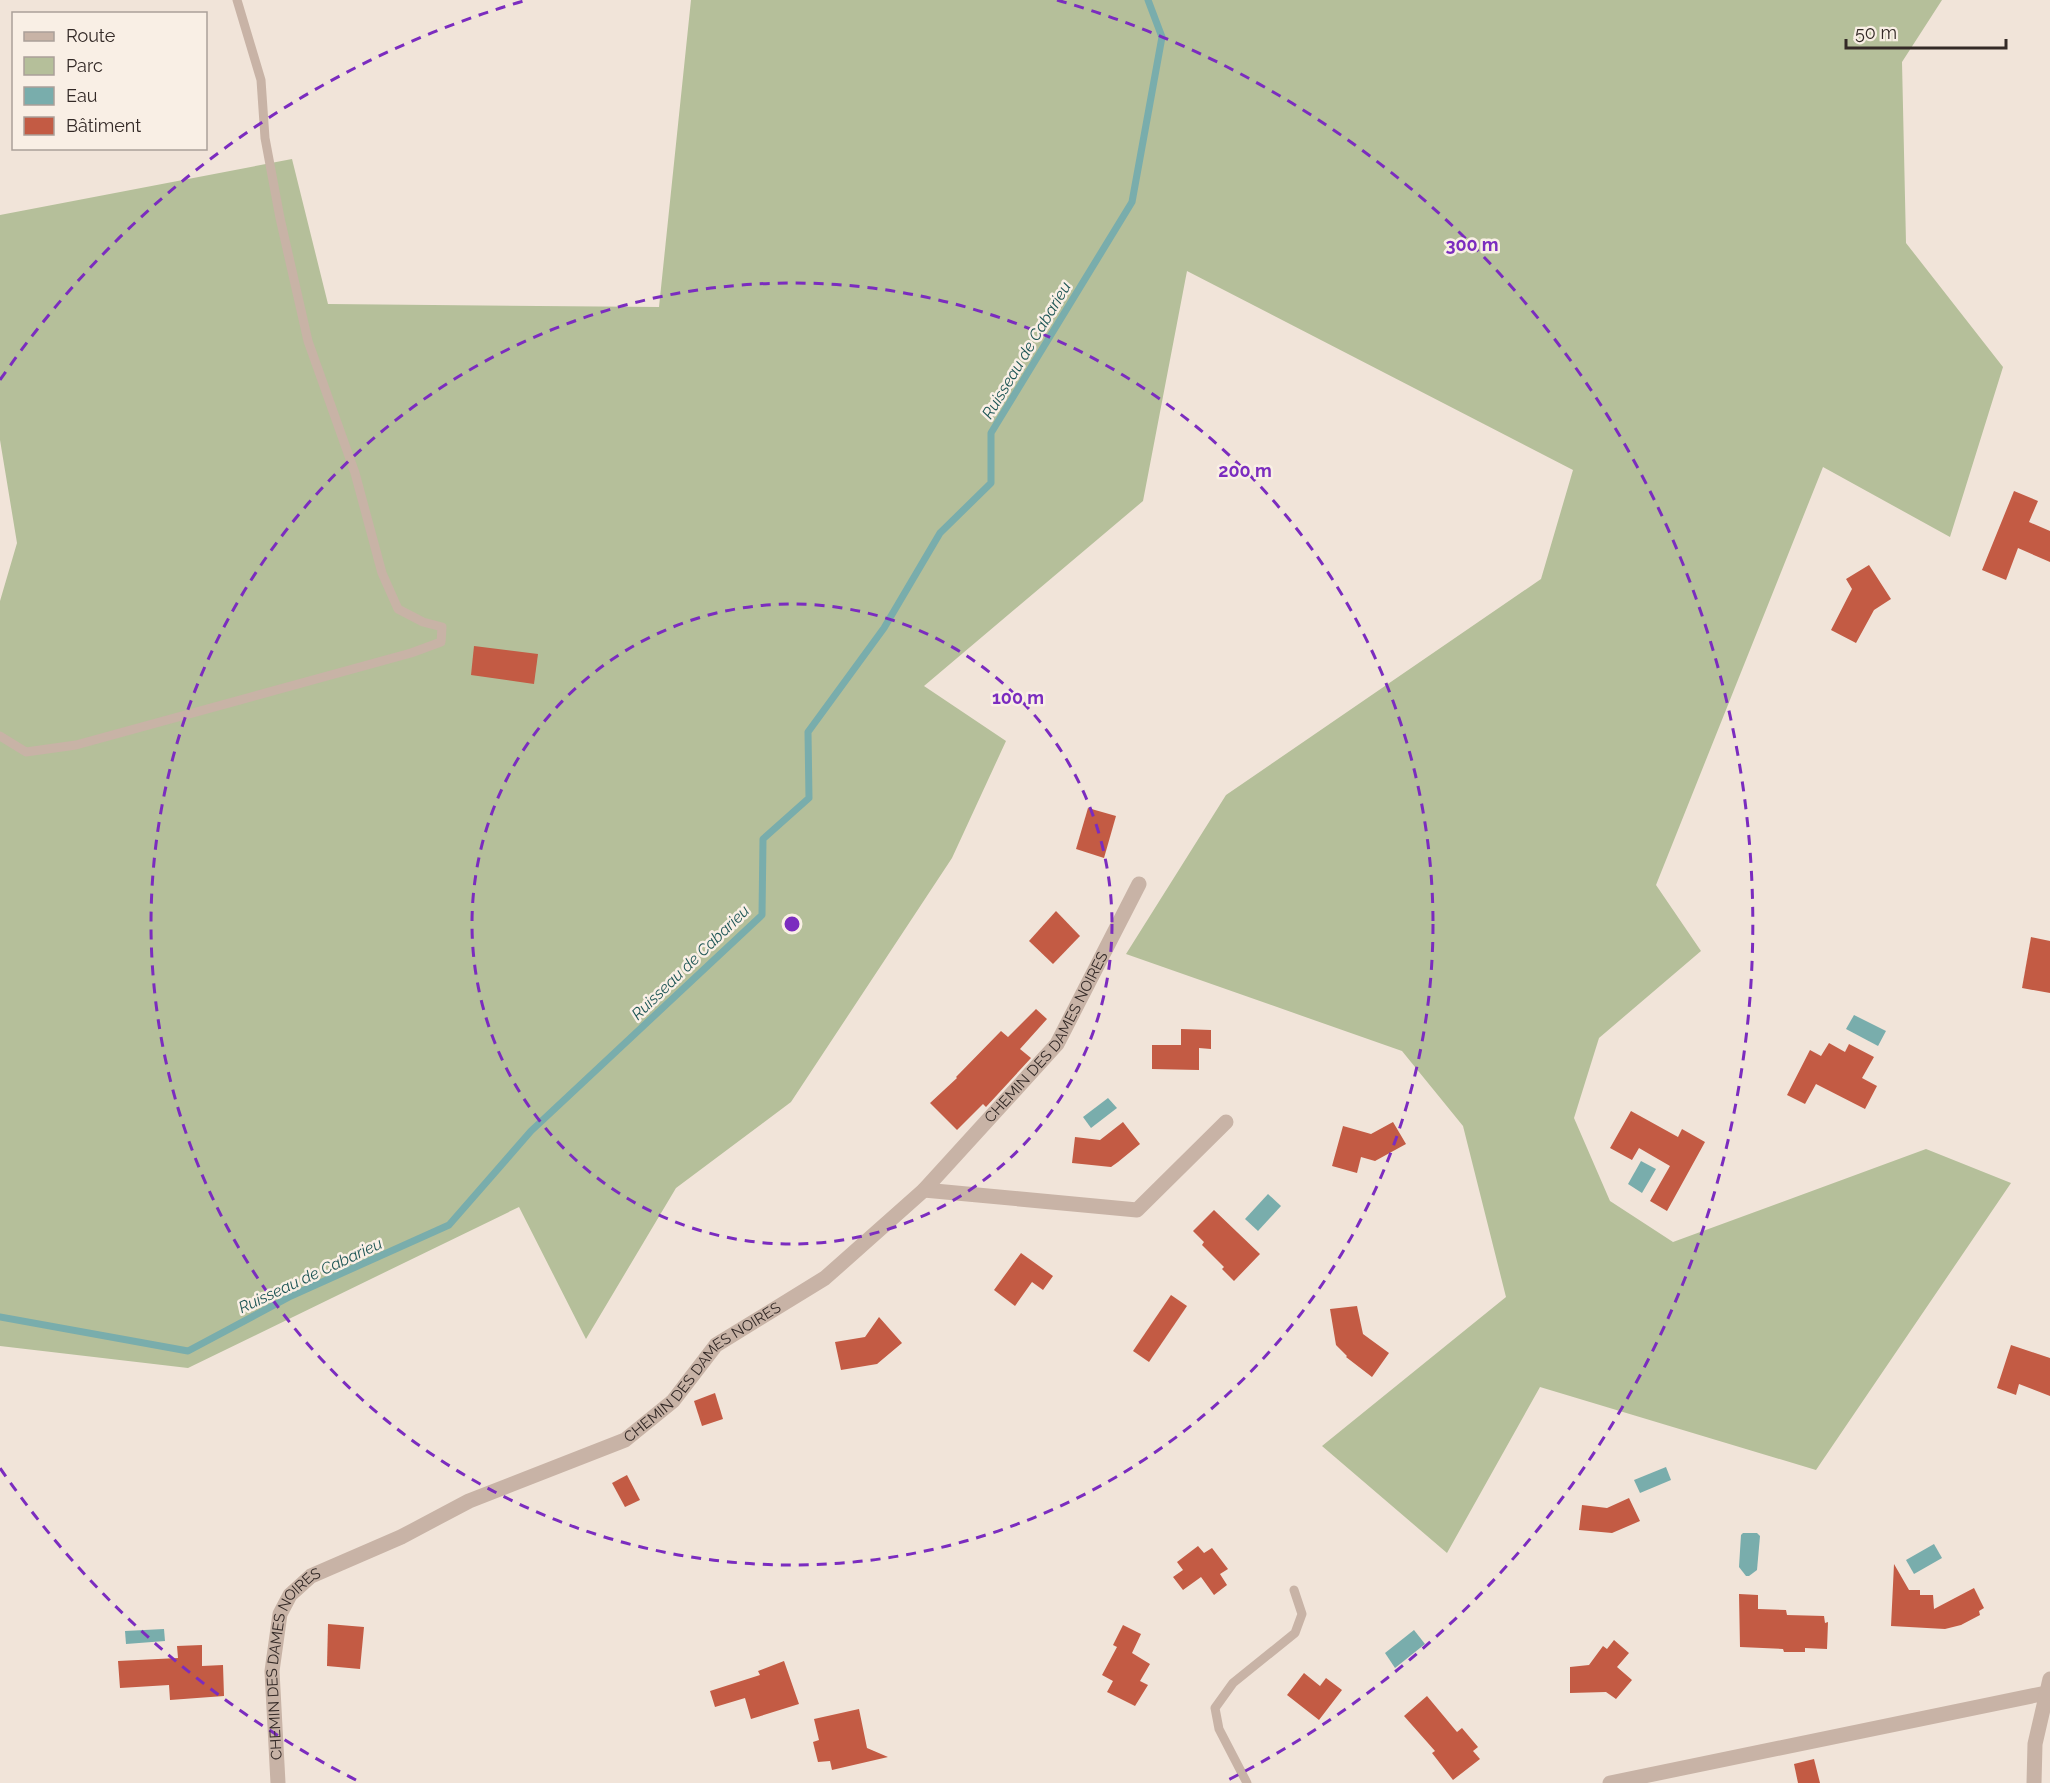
<svg xmlns="http://www.w3.org/2000/svg" width="2050" height="1783" font-family="Raleway,sans-serif">
<rect width="100%" height="100%" fill="#f1e4d9"/>
<polygon fill="#b5bf9a" points="691,0 1942,0 1902,62 1906,243 2003,367 1950,537 1823,467 1656,885 1701,951 1599,1038 1574,1118 1610,1201 1673,1242 1926,1149 2011,1183 1816,1470 1540,1387 1447,1553 1322,1446 1506,1297 1463,1126 1402,1051 1126,954 1226,795 1541,579 1573,470 1187,271 1143,501 924,686 1006,741 952,858 791,1102 676,1188 586,1339 519,1207 188,1368 0,1346 0,601 17,543 0,440 0,215 292,159 328,304 659,307"/>
<g fill="#79adac">
<polygon points="1854,1015 1886,1031 1878,1046 1846,1029"/>
<polygon points="1108,1098 1117,1108 1091,1128 1083,1117"/>
<polygon points="1641,1161 1656,1169 1642,1193 1628,1184"/>
<polygon points="1268,1194 1281,1206 1258,1231 1245,1219"/>
<polygon points="1666,1467 1671,1480 1640,1493 1634,1480"/>
<polygon points="1743,1533 1757,1533 1760,1536 1757,1570 1749,1576 1746,1576 1739,1567 1741,1535"/>
<polygon points="1934,1544 1942,1558 1914,1574 1906,1560"/>
<polygon points="164,1629 165,1641 126,1644 125,1631"/>
<polygon points="1414,1630 1425,1644 1395,1668 1385,1653"/>
</g>
<g fill="none" stroke-linecap="round" stroke-linejoin="round">
<polyline stroke="#79adac" stroke-width="7" points="0,1317 188,1351 291,1296 449,1225 531,1131 762,915 763,839 809,798 808,732 884,628 940,533 991,483 991,433 1132,202 1162,37 1148,0"/>
</g>
<g fill="#c35b44">
<polygon points="2014,491 2038,501 2029,522 2050,531 2050,562 2018,548 2006,580 1982,570"/>
<polygon points="1869,565 1891,599 1874,610 1856,643 1831,630 1852,589 1846,579"/>
<polygon points="474,646 538,654 534,684 471,675"/>
<polygon points="1088,808 1116,816 1104,858 1076,849"/>
<polygon points="1056,911 1080,936 1053,964 1029,941"/>
<polygon points="2031,937 2050,941 2050,993 2022,988"/>
<polygon points="1036,1009 1047,1019 1020,1049 1031,1058 986,1107 983,1104 957,1130 930,1103 957,1078 956,1077 1001,1031 1008,1037"/>
<polygon points="1181,1029 1211,1030 1211,1049 1199,1048 1199,1070 1152,1069 1152,1045 1181,1045"/>
<polygon points="1829,1043 1845,1052 1849,1044 1874,1057 1862,1078 1877,1086 1865,1109 1816,1084 1805,1104 1787,1095 1810,1050 1821,1056"/>
<polygon points="1631,1111 1678,1137 1682,1129 1705,1142 1667,1211 1650,1201 1670,1166 1639,1148 1632,1160 1610,1148"/>
<polygon points="1123,1122 1140,1144 1118,1162 1111,1167 1072,1163 1075,1137 1100,1140"/>
<polygon points="1393,1122 1406,1144 1375,1161 1361,1157 1357,1173 1332,1166 1343,1126 1371,1134"/>
<polygon points="1214,1210 1260,1254 1234,1281 1222,1269 1224,1267 1202,1245 1204,1242 1193,1231"/>
<polygon points="1021,1253 1053,1276 1043,1290 1032,1282 1015,1306 994,1290"/>
<polygon points="1171,1295 1187,1306 1149,1362 1133,1351"/>
<polygon points="1357,1306 1363,1334 1389,1353 1372,1377 1346,1357 1347,1356 1336,1345 1330,1309"/>
<polygon points="879,1317 902,1343 877,1364 841,1370 835,1342 865,1337"/>
<polygon points="2011,1345 2050,1358 2050,1396 2019,1384 2016,1395 1997,1388"/>
<polygon points="715,1393 723,1419 702,1426 694,1401"/>
<polygon points="627,1475 640,1500 625,1507 612,1483"/>
<polygon points="1629,1498 1640,1521 1612,1533 1579,1530 1582,1505 1607,1508"/>
<polygon points="1198,1546 1204,1553 1212,1548 1228,1569 1220,1574 1227,1585 1214,1595 1201,1577 1183,1590 1173,1577 1183,1570 1177,1562"/>
<polygon points="1894,1564 1909,1590 1920,1590 1920,1595 1933,1595 1934,1609 1974,1588 1984,1608 1979,1611 1980,1615 1961,1625 1945,1629 1891,1626"/>
<polygon points="1739,1594 1758,1595 1758,1609 1786,1610 1787,1615 1824,1616 1825,1623 1828,1622 1827,1649 1805,1648 1805,1652 1784,1652 1783,1649 1740,1647"/>
<polygon points="328,1624 364,1627 360,1669 327,1666"/>
<polygon points="1123,1625 1141,1634 1132,1653 1150,1664 1140,1681 1148,1685 1135,1706 1107,1692 1113,1681 1102,1675 1117,1647 1113,1645"/>
<polygon points="1614,1640 1629,1653 1617,1667 1632,1680 1616,1699 1606,1692 1570,1693 1570,1667 1589,1665 1603,1646 1607,1649"/>
<polygon points="202,1645 202,1666 223,1665 224,1696 170,1700 169,1685 120,1688 118,1661 178,1658 177,1646"/>
<polygon points="784,1661 799,1704 751,1719 745,1698 715,1707 710,1691 760,1675 758,1671"/>
<polygon points="1304,1673 1320,1686 1326,1678 1342,1690 1319,1720 1287,1695"/>
<polygon points="1427,1696 1457,1732 1462,1728 1478,1747 1473,1751 1480,1759 1453,1780 1432,1753 1435,1751 1404,1716"/>
<polygon points="859,1709 867,1748 888,1757 832,1770 830,1761 818,1762 813,1742 819,1740 814,1719"/>
<polygon points="1814,1759 1820,1783 1798,1783 1794,1764"/>
</g>
<g fill="none" stroke-linecap="round" stroke-linejoin="round">
<g stroke="#c8b3a6" stroke-width="9">
<polyline points="0,736 26,752 76,745 411,653 441,642 442,627 423,622 398,609 382,573 355,473 308,341 280,218 265,138 261,80 237,0"/>
<polyline points="1247,1783 1219,1729 1215,1708 1233,1683 1295,1633 1302,1614 1294,1590"/>
</g>
<g stroke="#c8b3a6" stroke-width="15">
<polyline points="924,1190 1137,1210 1226,1122"/>
<path id="s1" d="M278,1783l-6,-112 8,-57 10,-19 21,-19 90,-39 68,-36 156,-61 48,-39 43,-56 109,-67 99,-88 133,-146 82,-160"/>
<polyline points="1610,1783 2046,1693"/>
</g>
<polyline stroke="#c8b3a6" stroke-width="15" points="2034,1783 2035,1744 2050,1679"/>
</g>
<g fill="none" stroke="#7b2cbf" stroke-width="3" stroke-dasharray="10 8">
<circle cx="792" cy="924" r="320"/>
<circle cx="792" cy="924" r="641"/>
<path d="M356 1780A961 961 0 0 1 0 1468M0 380A961 961 0 0 1 527 0M1057 0A961 961 0 0 1 1228 1780"/>
</g>
<g text-anchor="middle" stroke-width="5" stroke-linejoin="round" paint-order="stroke">
<g font-size="15" fill="#342a27" stroke="#f9efe5">
<text dy="5" stroke="none"><textPath href="#s1" startOffset="1152">CHEMIN DES DAMES NOIRES</textPath></text>
<text dy="5" stroke="none"><textPath href="#s1" startOffset="666">CHEMIN DES DAMES NOIRES</textPath></text>
<text dy="5" stroke="none"><textPath href="#s1" startOffset="126">CHEMIN DES DAMES NOIRES</textPath></text>
</g>
<g font-size="16" font-style="italic" fill="#1d5555" stroke="#f9efe5">
<text transform="translate(1026 350) rotate(-59)" y="6">Ruisseau de Cabarieu</text>
<text transform="translate(690 962) rotate(-44)" y="6">Ruisseau de Cabarieu</text>
<text transform="translate(310 1275) rotate(-25)" y="6">Ruisseau de Cabarieu</text>
</g>
</g>
<circle cx="792" cy="924" r="9" fill="#7b2cbf" stroke="#f9efe5" stroke-width="3"/>
<g font-size="18" text-anchor="middle" font-weight="bold" fill="#7b2cbf" stroke="#f9efe5" stroke-width="5" stroke-linejoin="round" paint-order="stroke">
<text x="1472" y="251">300 m</text>
<text x="1245" y="477">200 m</text>
<text x="1018" y="704">100 m</text>
</g>
<rect x="12" y="12" width="195" height="138" fill="#f9efe5" stroke="#aaa099" stroke-width="1.5"/>
<rect x="24" y="32" width="30" height="9" fill="#c8b3a6" stroke="#aaa099" stroke-width="1.5"/>
<text x="66" y="42" font-size="18" fill="#342a27">Route</text>
<rect x="24" y="57" width="30" height="18" fill="#b5bf9a" stroke="#aaa099" stroke-width="1.5"/>
<text x="66" y="72" font-size="18" fill="#342a27">Parc</text>
<rect x="24" y="87" width="30" height="18" fill="#79adac" stroke="#aaa099" stroke-width="1.5"/>
<text x="66" y="102" font-size="18" fill="#342a27">Eau</text>
<rect x="24" y="117" width="30" height="18" fill="#c35b44" stroke="#aaa099" stroke-width="1.5"/>
<text x="66" y="132" font-size="18" fill="#342a27">Bâtiment</text>
<path d="M1846 39v9h160v-9" fill="none" stroke="#342a27" stroke-width="3"/>
<text x="1855" y="39" font-size="18" fill="#342a27" stroke="#f9efe5" stroke-width="4.5" paint-order="stroke">50 m</text>
</svg>
